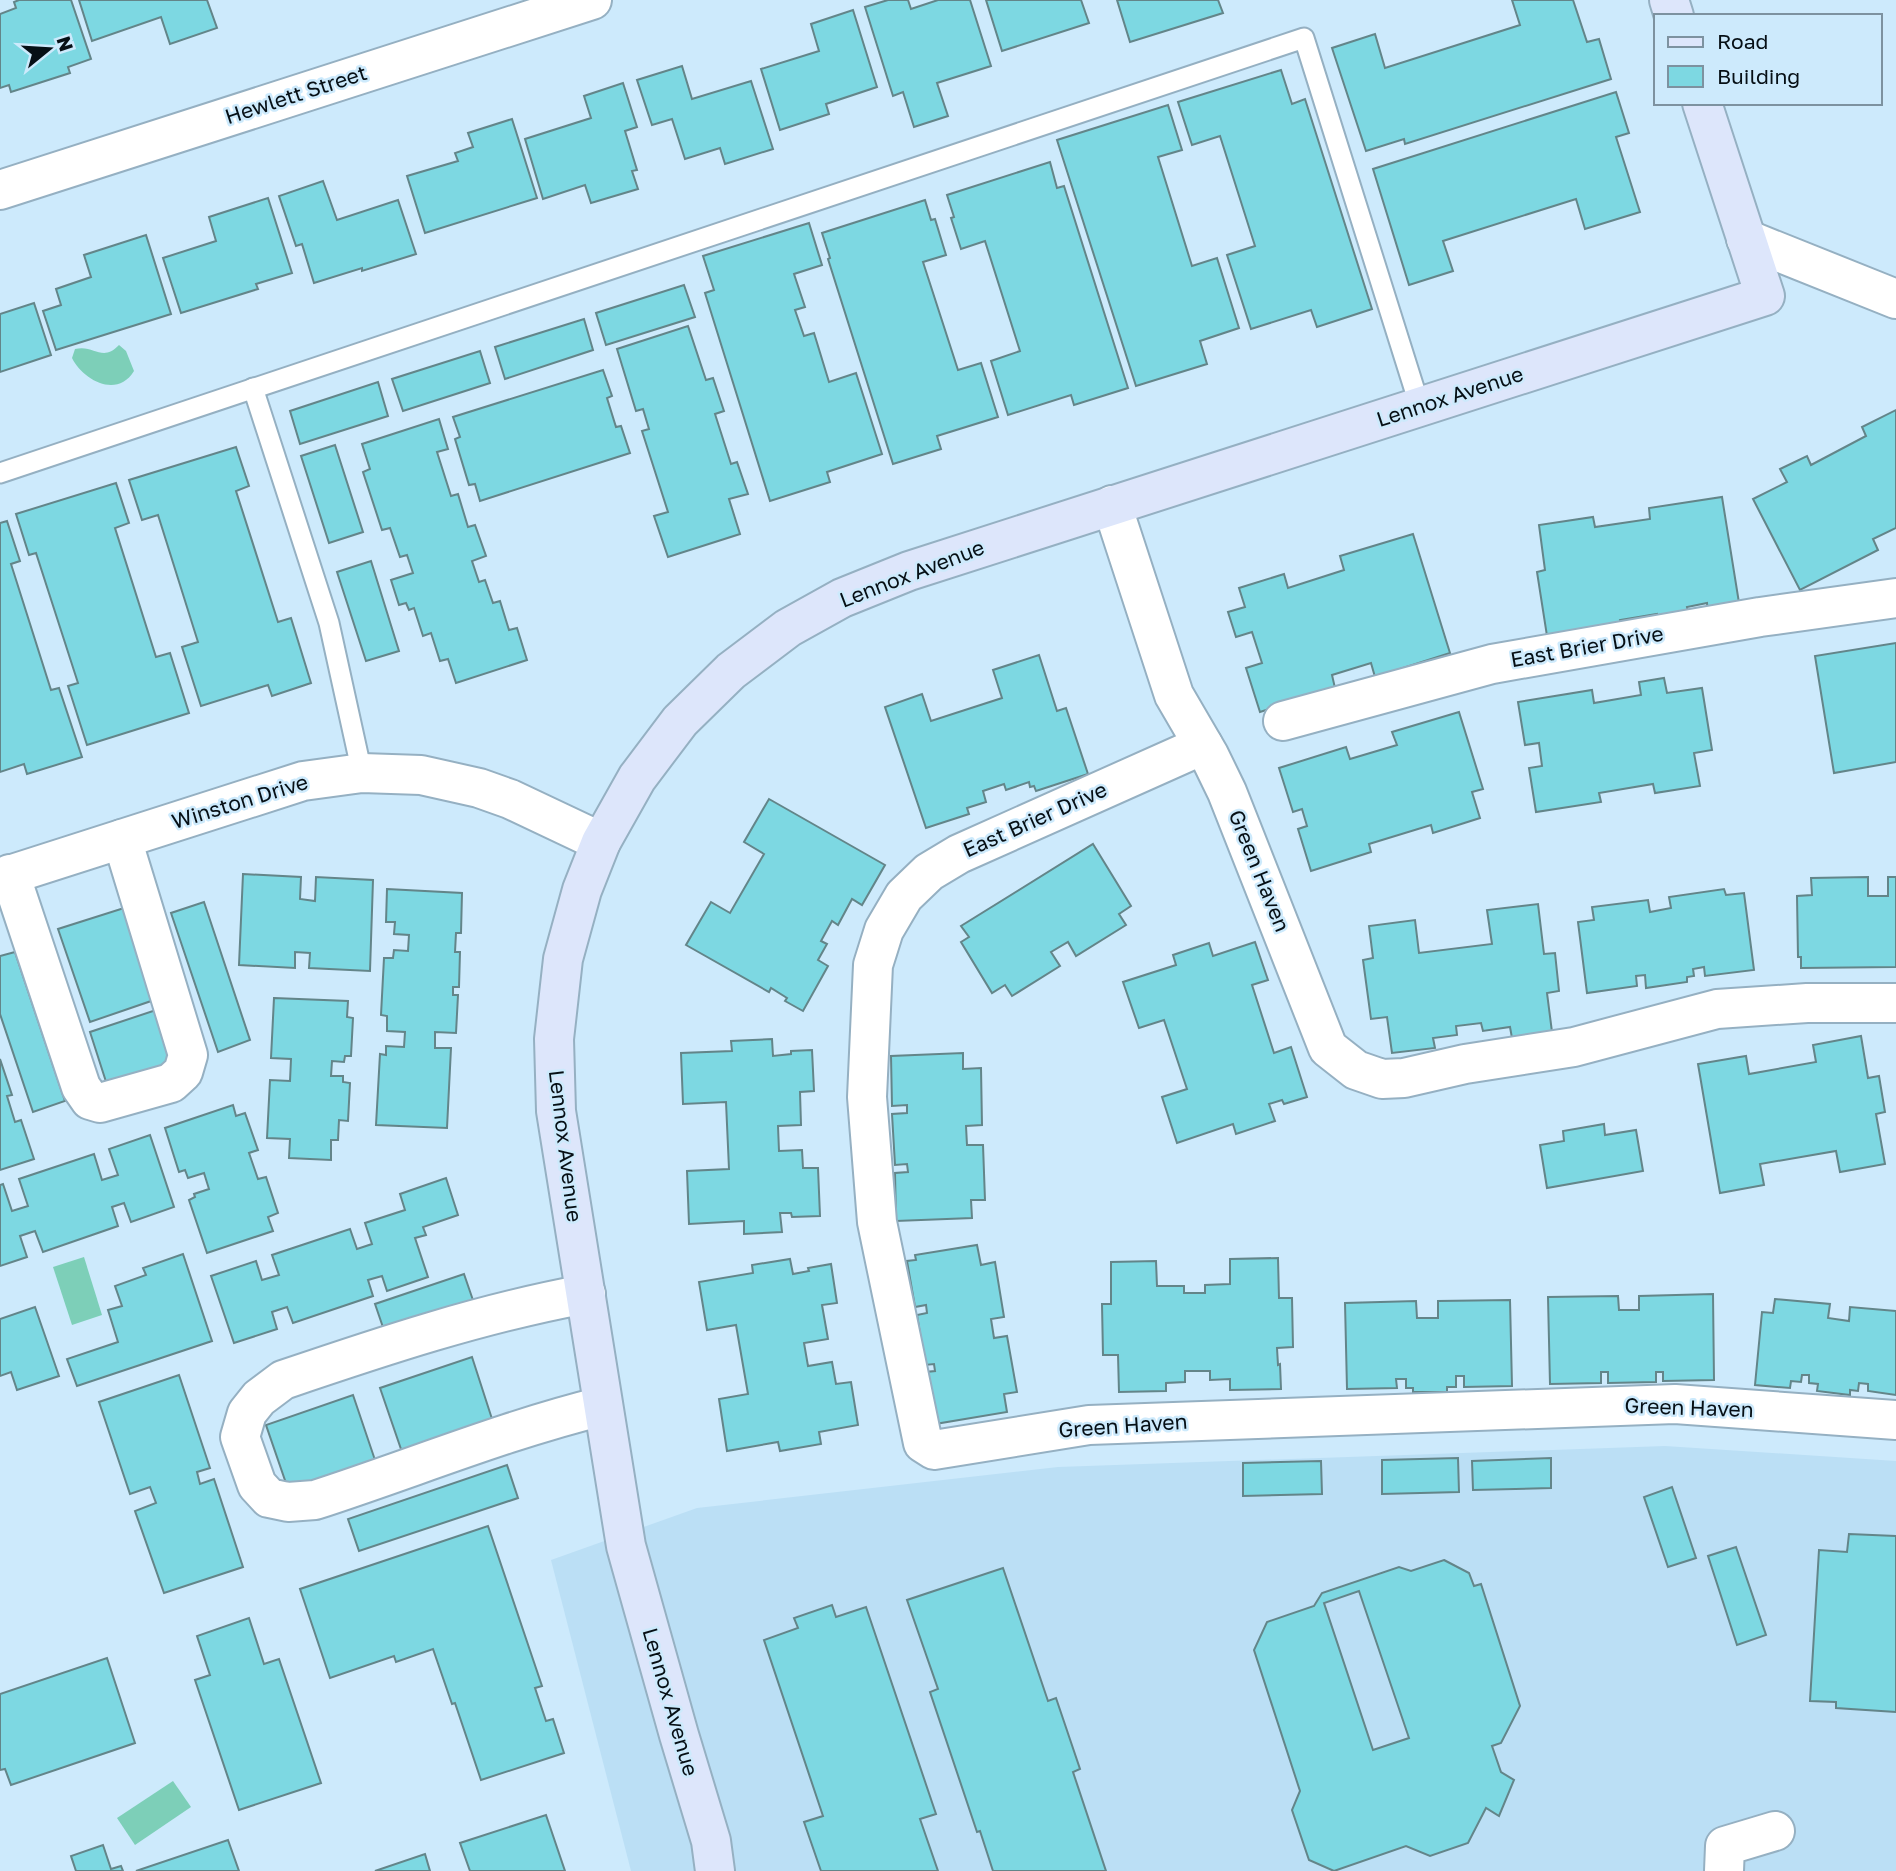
<svg xmlns="http://www.w3.org/2000/svg" width="1896" height="1871" font-family="'Golos Text',sans-serif">
<rect width="100%" height="100%" fill="#cdeafc"/>
<polygon fill="#bbdff5" points="1665,1446 1896,1461 1896,1871 631,1871 551,1560 697,1508 1058,1467"/>
<g fill="#7dcfb8">
<path d="M119,345l7,6 8,20c-17,28 -51,9 -62,-13l3,-9c19,-5 27,14 44,-4z"/>
<polygon points="84,1257 102,1315 72,1325 53,1267"/>
<polygon points="173,1781 191,1807 135,1845 117,1818"/>
</g>
<g fill="#7dd8e2" stroke="#638589" stroke-width="2" fill-rule="evenodd">
<polygon points="19,0 71,0 91,59 68,67 70,73 11,92 9,85 0,88 0,14 16,8 14,2"/>
<polygon points="79,0 207,0 217,28 170,44 161,17 92,41"/>
<polygon points="888,0 908,0 911,9 938,0 970,0 991,66 937,83 948,116 914,127 903,92 893,96 865,7"/>
<polygon points="986,0 1081,0 1089,23 1002,51"/>
<polygon points="1117,0 1218,0 1223,13 1130,42"/>
<polygon points="1512,0 1573,0 1587,42 1599,39 1611,79 1405,144 1404,139 1366,151 1332,48 1375,34 1385,68 1520,25"/>
<polygon points="853,10 877,87 826,104 829,114 780,130 761,69 819,51 811,24"/>
<polygon points="682,66 692,99 751,81 773,149 725,164 720,148 685,159 672,119 652,125 637,80"/>
<polygon points="1281,70 1292,104 1305,99 1372,309 1317,327 1311,310 1251,329 1227,255 1255,246 1220,136 1192,145 1178,102"/>
<polygon points="623,83 637,127 625,131 637,170 632,171 638,189 591,203 585,185 543,199 525,139 591,118 584,96"/>
<polygon points="1616,92 1629,133 1616,137 1640,212 1585,229 1576,199 1443,241 1453,271 1409,285 1373,169"/>
<polygon points="1168,105 1182,150 1158,157 1192,266 1217,258 1239,328 1200,341 1207,364 1136,386 1057,140"/>
<polygon points="512,119 537,198 425,233 407,176 458,161 455,153 473,147 468,133"/>
<polygon points="1050,162 1057,188 1064,186 1128,388 1074,405 1071,395 1008,415 991,361 1020,351 985,241 961,249 951,218 954,217 947,195"/>
<polygon points="323,181 337,220 398,200 416,254 362,271 362,268 314,283 302,244 296,246 279,196"/>
<polygon points="268,198 292,273 256,284 258,289 181,313 163,258 216,241 209,217"/>
<polygon points="925,200 931,220 935,219 946,255 923,262 958,370 981,363 998,417 937,436 941,449 893,464 828,259 830,258 822,233"/>
<polygon points="809,223 822,265 794,274 805,307 795,310 804,336 814,333 829,382 856,373 882,454 827,472 830,482 770,501 705,293 714,290 703,256"/>
<polygon points="146,235 171,314 56,350 43,311 61,305 56,289 91,277 84,255"/>
<polygon points="684,285 695,317 606,345 596,313"/>
<polygon points="34,303 51,355 0,372 0,314"/>
<polygon points="584,319 593,350 505,379 495,347"/>
<polygon points="688,326 706,380 713,378 724,411 715,414 731,464 737,462 748,494 729,499 740,534 668,557 654,516 668,512 642,431 649,429 643,409 636,411 617,349"/>
<polygon points="480,351 490,383 403,411 392,379"/>
<polygon points="603,370 612,396 607,398 616,427 621,426 630,453 480,501 475,484 469,485 455,439 460,437 453,417"/>
<polygon points="378,382 388,416 300,444 290,411"/>
<polygon points="1896,410 1896,528 1873,539 1878,550 1800,590 1753,499 1787,482 1780,469 1807,456 1811,465 1866,436 1862,427"/>
<polygon points="439,419 448,449 437,452 451,496 458,494 468,527 475,525 486,556 472,561 479,582 485,580 493,603 500,601 509,630 517,628 527,660 456,683 448,659 440,661 431,633 423,636 414,608 409,610 406,603 399,605 391,580 413,573 407,555 400,557 390,528 382,530 363,472 370,469 362,444"/>
<polygon points="335,445 363,532 329,543 301,456"/>
<polygon points="236,447 249,486 236,491 278,622 291,618 311,683 272,696 268,685 201,706 182,647 198,642 158,515 142,520 129,480"/>
<polygon points="116,483 129,523 115,528 156,657 170,653 189,713 87,745 68,686 78,683 36,553 29,555 16,514"/>
<polygon points="1722,497 1740,609 1708,614 1707,603 1687,607 1689,617 1658,621 1657,614 1620,620 1621,627 1547,636 1537,572 1545,570 1539,525 1593,517 1595,527 1650,519 1649,508"/>
<polygon points="7,521 20,561 11,564 51,690 59,688 82,757 27,774 24,764 0,772 0,523"/>
<polygon points="1413,534 1450,653 1375,677 1371,663 1332,675 1335,688 1260,712 1246,668 1262,663 1252,632 1236,637 1228,612 1245,607 1239,588 1284,574 1288,588 1344,570 1340,556"/>
<polygon points="371,561 399,651 366,661 337,572"/>
<polygon points="1896,643 1896,762 1834,773 1815,656"/>
<polygon points="1039,655 1057,711 1066,708 1088,774 1036,791 1034,786 1030,787 1029,782 1006,790 1004,784 983,791 986,802 967,808 969,814 926,828 885,707 922,694 931,721 1002,698 993,670"/>
<polygon points="1664,678 1667,693 1702,688 1712,750 1694,753 1700,786 1655,793 1653,784 1599,793 1601,802 1536,812 1529,768 1542,766 1539,743 1525,745 1518,702 1592,690 1594,703 1641,695 1639,682"/>
<polygon points="1459,712 1483,789 1472,792 1480,818 1433,833 1431,825 1369,844 1371,852 1311,871 1298,829 1307,826 1302,809 1293,812 1279,768 1346,747 1350,759 1397,745 1392,732"/>
<polygon points="769,799 885,865 862,905 852,899 838,925 832,921 821,941 827,944 818,960 828,966 803,1011 785,1001 787,998 771,988 769,992 686,945 711,902 730,913 764,854 744,842"/>
<polygon points="1093,844 1131,906 1119,914 1126,925 1076,956 1068,942 1051,952 1060,966 1012,996 1005,985 992,993 961,942 969,937 961,926"/>
<polygon points="243,874 301,877 300,899 315,901 316,877 373,880 370,971 309,968 310,953 295,952 295,968 239,965"/>
<polygon points="1868,877 1868,896 1888,896 1888,877 1896,877 1896,967 1801,968 1801,957 1798,957 1797,896 1812,895 1811,878"/>
<polygon points="387,889 462,893 461,933 456,933 455,952 460,952 459,987 453,987 453,995 458,995 456,1033 435,1032 435,1048 451,1048 447,1128 376,1125 380,1054 386,1055 386,1046 404,1047 405,1032 387,1031 387,1016 381,1015 384,958 393,958 394,950 408,951 409,935 394,934 395,922 386,922"/>
<polygon points="1724,889 1726,895 1744,893 1754,970 1705,976 1704,967 1693,969 1694,976 1687,977 1687,982 1646,988 1645,975 1636,976 1637,986 1587,993 1578,922 1594,920 1592,907 1648,900 1650,912 1671,908 1669,897"/>
<polygon points="204,902 250,1040 218,1052 171,913"/>
<polygon points="1538,904 1544,954 1555,953 1559,991 1547,993 1552,1032 1512,1038 1510,1027 1483,1031 1481,1023 1456,1026 1457,1035 1433,1038 1435,1048 1392,1053 1387,1017 1371,1019 1363,960 1373,958 1369,926 1415,920 1419,953 1492,944 1487,910"/>
<polygon points="124,908 154,1000 90,1022 58,929"/>
<polygon points="1255,942 1268,980 1252,985 1274,1053 1291,1047 1307,1097 1284,1104 1282,1100 1269,1104 1275,1121 1236,1134 1233,1124 1177,1143 1162,1097 1187,1089 1164,1020 1139,1028 1123,982 1176,965 1173,955 1209,943 1213,956"/>
<polygon points="15,952 65,1101 33,1112 0,1014 0,956"/>
<polygon points="274,998 348,1001 347,1017 353,1018 351,1056 345,1056 344,1062 332,1061 331,1076 343,1076 343,1082 350,1083 348,1121 339,1120 338,1140 331,1140 331,1160 289,1158 290,1139 267,1138 270,1080 290,1081 291,1059 271,1058"/>
<polygon points="156,1010 170,1053 168,1071 109,1091 90,1032"/>
<polygon points="1861,1036 1868,1078 1879,1076 1885,1112 1876,1114 1885,1164 1840,1172 1836,1151 1760,1164 1764,1185 1720,1193 1698,1064 1746,1056 1749,1074 1816,1062 1813,1045"/>
<polygon points="772,1039 773,1056 791,1054 791,1051 812,1050 814,1091 800,1092 801,1125 778,1126 779,1151 802,1150 803,1168 818,1168 820,1216 792,1217 791,1213 780,1213 782,1232 744,1234 744,1221 689,1224 687,1171 729,1169 726,1102 683,1104 681,1053 732,1051 731,1041"/>
<polygon points="963,1053 963,1069 981,1068 982,1125 966,1126 967,1145 983,1145 985,1200 971,1200 972,1218 896,1221 895,1173 908,1172 907,1164 895,1165 892,1114 907,1113 907,1105 892,1106 891,1056"/>
<polygon points="0,1059 12,1095 7,1096 15,1122 21,1120 34,1159 0,1170"/>
<polygon points="233,1105 236,1116 245,1113 258,1150 249,1153 258,1179 266,1177 278,1213 268,1217 273,1231 207,1253 189,1200 195,1197 194,1194 209,1189 204,1173 188,1178 185,1170 179,1172 165,1128"/>
<polygon points="1604,1124 1605,1135 1636,1130 1643,1171 1547,1188 1540,1145 1564,1141 1563,1131"/>
<polygon points="150,1135 174,1207 131,1222 124,1203 112,1207 118,1226 43,1252 35,1231 20,1236 27,1257 0,1266 0,1185 3,1184 12,1211 28,1206 19,1179 94,1154 102,1180 118,1175 109,1149"/>
<polygon points="446,1178 458,1215 423,1227 426,1235 415,1238 428,1277 387,1291 382,1276 368,1280 373,1296 293,1323 287,1307 272,1312 277,1329 234,1343 211,1276 256,1261 262,1280 279,1275 272,1255 350,1229 357,1249 372,1244 365,1223 405,1210 400,1194"/>
<polygon points="977,1245 981,1265 995,1262 1004,1317 991,1319 994,1338 1007,1336 1017,1392 1004,1394 1007,1412 935,1424 926,1372 935,1371 934,1364 925,1365 917,1315 927,1313 926,1305 915,1307 907,1261 916,1260 915,1255"/>
<polygon points="183,1254 212,1341 77,1386 67,1359 118,1342 108,1310 122,1306 115,1286 146,1275 143,1268"/>
<polygon points="1278,1258 1279,1298 1292,1298 1293,1347 1277,1348 1278,1365 1280,1364 1281,1389 1230,1390 1230,1379 1210,1380 1210,1371 1185,1371 1185,1382 1166,1383 1166,1391 1119,1392 1118,1355 1103,1355 1102,1304 1111,1304 1111,1262 1156,1261 1157,1286 1184,1286 1184,1293 1205,1293 1205,1285 1230,1284 1230,1259"/>
<polygon points="790,1259 793,1274 809,1271 808,1268 831,1264 837,1303 822,1305 828,1339 804,1343 808,1366 832,1362 836,1384 851,1382 858,1425 819,1432 821,1444 780,1451 778,1442 727,1451 719,1399 748,1394 736,1325 707,1330 699,1282 753,1273 752,1265"/>
<polygon points="464,1274 475,1306 386,1336 375,1304"/>
<polygon points="1713,1294 1714,1380 1663,1381 1663,1372 1656,1372 1656,1382 1608,1383 1608,1372 1601,1372 1601,1383 1550,1384 1548,1297 1618,1296 1619,1310 1639,1310 1639,1296"/>
<polygon points="1775,1299 1830,1304 1828,1318 1849,1321 1850,1307 1896,1311 1896,1395 1868,1391 1868,1384 1859,1383 1858,1391 1850,1390 1850,1395 1817,1391 1818,1384 1809,1383 1809,1375 1802,1375 1801,1382 1791,1381 1790,1388 1755,1385 1762,1312 1773,1313"/>
<polygon points="1510,1300 1512,1386 1464,1387 1464,1376 1456,1376 1456,1387 1447,1387 1447,1392 1413,1392 1413,1388 1406,1388 1406,1379 1396,1379 1397,1388 1347,1389 1345,1303 1416,1301 1417,1318 1438,1318 1438,1301"/>
<polygon points="35,1307 59,1376 17,1390 11,1372 0,1376 0,1319"/>
<polygon points="472,1357 493,1422 402,1452 380,1388"/>
<polygon points="179,1375 210,1468 197,1472 200,1484 214,1479 243,1567 164,1593 135,1511 156,1503 150,1487 130,1494 99,1402"/>
<polygon points="353,1395 375,1460 288,1489 266,1425"/>
<polygon points="1458,1458 1459,1492 1382,1494 1382,1460"/>
<polygon points="1551,1458 1551,1488 1473,1490 1472,1461"/>
<polygon points="1321,1461 1322,1494 1243,1496 1243,1463"/>
<polygon points="507,1465 518,1498 359,1551 348,1519"/>
<polygon points="1672,1487 1696,1558 1668,1567 1644,1497"/>
<polygon points="488,1526 542,1686 535,1688 546,1721 553,1719 564,1753 481,1780 455,1703 452,1704 433,1649 396,1662 394,1656 330,1678 300,1589"/>
<polygon points="1849,1534 1896,1536 1896,1712 1836,1708 1836,1702 1810,1701 1819,1550 1847,1552"/>
<polygon points="1736,1547 1766,1635 1737,1645 1708,1556"/>
<path d="M1444,1560l25,13 5,13 7,-2 39,122 -19,37 -9,3 9,26 13,8 -15,36 -13,-8 -18,35 -38,13 -24,-10 -72,25 -25,-11 -17,-50 8,-19 -46,-141 13,-28 47,-16 8,-13 77,-26 12,4zM1359,1591l50,147 -36,12 -49,-147z"/>
<polygon points="1003,1568 1048,1701 1056,1698 1080,1769 1073,1772 1106,1871 993,1871 980,1831 977,1832 930,1692 938,1689 907,1600"/>
<polygon points="832,1605 836,1617 866,1607 936,1814 920,1819 938,1871 821,1871 804,1822 823,1816 764,1640 798,1628 794,1618"/>
<polygon points="249,1618 264,1664 279,1659 321,1783 239,1810 195,1680 210,1675 197,1636"/>
<polygon points="107,1658 135,1743 11,1785 5,1769 0,1770 0,1694"/>
<polygon points="546,1815 565,1871 470,1871 460,1843"/>
<polygon points="228,1840 239,1871 136,1871"/>
<polygon points="103,1845 111,1869 121,1866 123,1871 76,1871 71,1856"/>
<polygon points="425,1854 430,1871 375,1871"/>
</g>
<g fill="none" stroke-linecap="round" stroke-linejoin="round">
<g stroke="#95b0c2" stroke-width="23">
<g id="lane">
<polyline points="253,388 329,623 362,773"/>
<polyline points="0,473 1304,38 1420,407"/>
</g>
</g>
<g stroke="#95b0c2" stroke-width="42">
<g id="street">
<polyline points="0,190 592,0"/>
<polyline points="1746,239 1896,299"/>
<polyline points="1112,505 1174,695 1209,755 1227,792 1328,1048 1356,1070 1382,1079 1404,1078 1465,1064 1574,1047 1717,1009 1807,1003 1896,1003"/>
<polyline points="1283,721 1492,664 1760,617 1896,598"/>
<polyline points="1203,745 959,854 929,872 904,896 884,930 873,965 867,1097 877,1222 923,1443 934,1450 1089,1425 1675,1404 1896,1420"/>
<polyline points="10,874 81,1087 90,1100 100,1103 171,1083 183,1072 188,1055 122,839"/>
<polyline points="0,878 303,781 362,773 421,775 479,788 510,799 601,842"/>
<path d="M586,1294c-104,19 -203,52 -303,86l-24,18 -12,15 -7,24 17,48 12,13 19,4 27,-2c96,-31 190,-70 288,-94"/>
<polyline points="1724,1871 1725,1846 1775,1831"/>
</g>
</g>
<g stroke="#95b0c2" stroke-width="42">
<g id="secondary">
<polyline points="1669,0 1674,16"/>
<polyline points="715,1871 711,1841 679,1735 626,1546 556,1111 554,1039 563,959 582,890 601,842 637,778 680,721 731,671 788,628 842,598 909,571 1765,296 1702,103"/>
</g>
</g>
<use href="#lane" stroke="#fff" stroke-width="19"/>
<use href="#street" stroke="#fff" stroke-width="38"/>
<use href="#secondary" stroke="#dde6fb" stroke-width="38"/>
</g>
<g text-anchor="middle" stroke-width="5" stroke-linejoin="round" paint-order="stroke">
<g font-size="21" fill="#060f15" stroke="#cdeafc">
<text transform="translate(296 95) rotate(-18)" y="7">Hewlett Street</text>
<text transform="translate(1450 397) rotate(-18)" y="7">Lennox Avenue</text>
<text transform="translate(912 574) rotate(-21)" y="7">Lennox Avenue</text>
<text transform="translate(1587 647) rotate(-10)" y="7">East Brier Drive</text>
<text transform="translate(240 802) rotate(-17)" y="7">Winston Drive</text>
<text transform="translate(1035 820) rotate(-24)" y="7">East Brier Drive</text>
<text transform="translate(1259 871) rotate(68)" y="7">Green Haven</text>
<text transform="translate(565 1146) rotate(83)" y="7">Lennox Avenue</text>
<text transform="translate(1689 1408) rotate(2)" y="7">Green Haven</text>
<text transform="translate(1123 1426) rotate(-4)" y="7">Green Haven</text>
<text transform="translate(670 1702) rotate(74)" y="7">Lennox Avenue</text>
</g>
</g>
<rect x="1654" y="14" width="228" height="91" fill="#cdeafc" stroke="#7d92a0" stroke-width="2"/>
<rect x="1668" y="37" width="35" height="10" fill="#dde6fb" stroke="#7d92a0" stroke-width="2"/>
<text x="1717" y="49" font-size="21" fill="#060f15">Road</text>
<rect x="1668" y="66" width="35" height="21" fill="#7dd8e2" stroke="#7d92a0" stroke-width="2"/>
<text x="1717" y="84" font-size="21" fill="#060f15">Building</text>
<g transform="translate(49 49) rotate(72)" stroke="#cdeafc" stroke-width="5" paint-order="stroke">
<path d="M0-5L12 26L0 18L-12 26Z" fill="#060f15"/>
<text y="-10" font-size="19" font-weight="bold" text-anchor="middle" fill="#060f15">N</text>
</g>
</svg>
